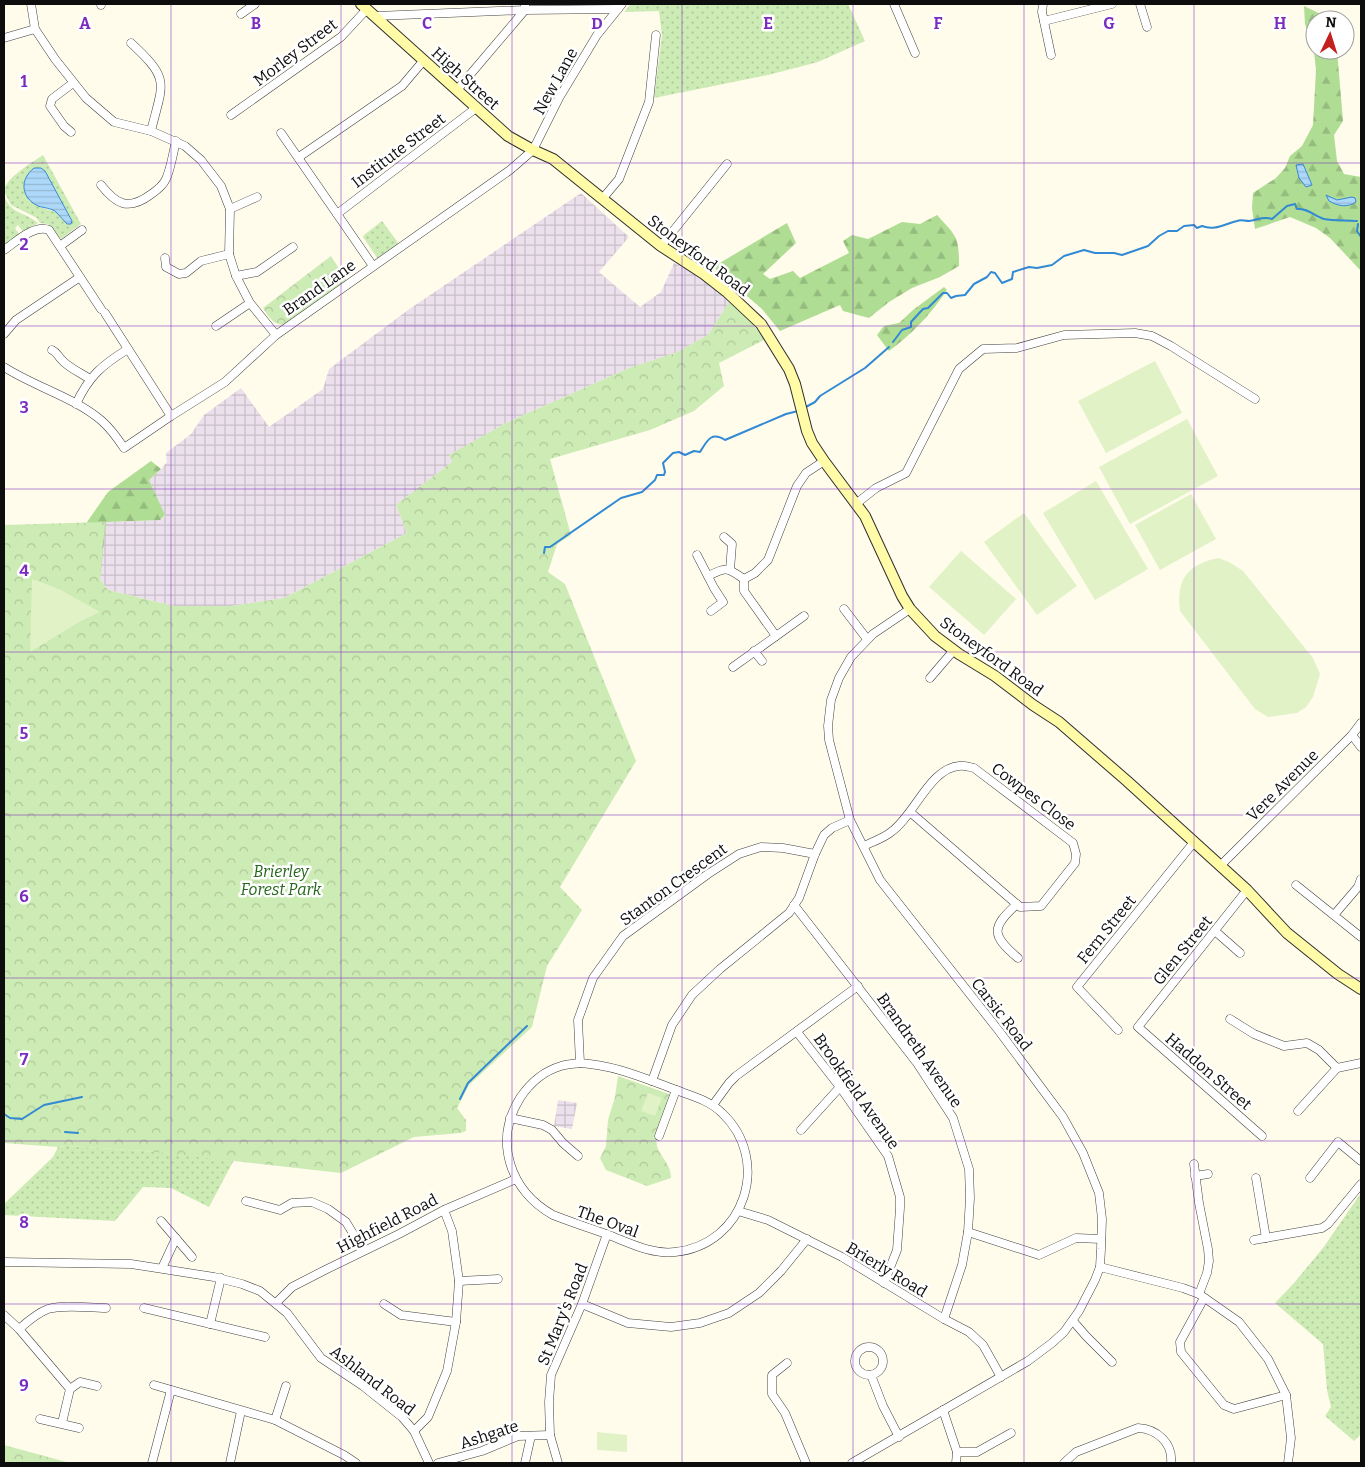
<svg xmlns="http://www.w3.org/2000/svg" width="1365" height="1467" font-family="Bitter,serif">
<defs>
<pattern id="industrial-grid" width="8" height="8" patternUnits="userSpaceOnUse" patternTransform="scale(1.25)"><rect width="8" height="8" fill="#ebe0ec"/><path d="M0 4h8M4 0v8" fill="none" stroke="#c8bfc9"/></pattern>
<pattern id="grass-dots" width="8" height="8" patternUnits="userSpaceOnUse" patternTransform="scale(1.25)"><rect width="8" height="8" fill="#cdebb4"/><path d="M2 2h.1M6 6h.1" fill="none" stroke="#afc89a" stroke-width="1.8" stroke-linecap="round"/></pattern>
<pattern id="forest-firs" width="22" height="20" patternUnits="userSpaceOnUse" patternTransform="scale(1.25)"><rect width="22" height="20" fill="#afdd93"/><path d="M5 1l3.5 6h-7zM16 11l3.5 6h-7z" fill="#95bc7e"/></pattern>
<pattern id="park-crowns" width="20" height="18" patternUnits="userSpaceOnUse" patternTransform="scale(1.25)"><rect width="20" height="18" fill="#cdebb4"/><path d="M2 6a3 3 0 1 1 6 0M12 15a3 3 0 1 1 6 0" fill="none" stroke="#afc89a"/></pattern>
<pattern id="water-rules" width="6" height="5" patternUnits="userSpaceOnUse" patternTransform="scale(1.25)"><rect width="6" height="5" fill="#aed8f9"/><path d="M0 2.5h6" fill="none" stroke="#94b8d4"/></pattern>
</defs>
<rect width="100%" height="100%" fill="#fffcec"/>
<g fill="url(#industrial-grid)">
<polygon points="581,193 629,237 599,272 640,307 661,292 674,263 693,272 731,299 708,335 675,353 629,368 506,423 450,455 452,462 396,505 407,533 284,598 232,606 174,606 108,590 100,579 105,522 160,520 165,516 149,480 161,469 167,462 166,453 191,434 204,415 241,388 269,427 323,389 329,369 408,310"/>
<polygon points="558,1100 577,1103 572,1129 554,1126"/>
</g>
<g fill="url(#grass-dots)" fill-rule="evenodd">
<polygon points="631,4 848,4 865,41 818,62 768,75 654,98 662,35 659,11 624,12"/>
<path d="M43,155l38,69 -20,15 -13,-15 -8,-1 -3,-5 -26,-13 -7,-14c2,-14 28,-28 39,-36zM45,172l27,49 -1,3h-4l-11,-12 -19,-6z"/>
<path d="M4,196c8,19 20,15 34,27l-15,9 -5,-7 -3,3 4,6 -15,11z"/>
<polygon points="382,221 399,244 378,259 363,237 364,235"/>
<polygon points="68,1146 144,1151 234,1160 209,1207 171,1188 143,1187 115,1221 4,1215 4,1204 53,1157 58,1147"/>
<polygon points="1361,1193 1361,1434 1354,1441 1325,1416 1331,1407 1327,1390 1323,1344 1275,1303 1294,1283 1323,1248"/>
</g>
<g fill="url(#forest-firs)">
<polygon points="1304,6 1331,19 1332,20 1315,20 1315,50 1337,50 1343,121 1334,135 1337,161 1344,174 1361,177 1361,271 1330,238 1316,228 1290,217 1255,229 1252,208 1253,193 1276,178 1285,168 1290,156 1302,146 1313,125 1316,70 1314,52 1305,24"/>
<path d="M937,215c20,22 22,21 22,51l-19,11 -28,11 -23,14 -20,16 -26,-7 -3,-6 -60,26 -18,-22 -49,-42 74,-44 9,20 -33,31 7,5 23,-8 7,7 49,-25 -6,-12 9,-6 16,4 34,-17 18,2z"/>
<path d="M944,287l3,3c-15,23 -36,45 -58,61l-12,-16 7,-9 15,-3 14,-13z"/>
<polygon points="151,461 161,469 149,480 165,515 160,520 106,522 100,579 87,522 108,492"/>
</g>
<g fill="url(#park-crowns)">
<path d="M331,256l16,25 -62,44c-12,0 -16,-8 -22,-17z"/>
<polygon points="731,299 750,320 764,340 719,363 724,386 694,411 650,430 550,459 571,535 557,544 548,572 565,584 636,761 560,887 582,910 547,966 532,1027 469,1085 457,1108 466,1120 466,1131 460,1133 414,1137 341,1173 144,1151 68,1146 58,1147 4,1143 4,525 105,522 100,579 108,590 174,606 232,606 284,598 407,533 396,505 452,462 449,455 506,423 629,368 675,353 708,335"/>
<path d="M618,1076l51,18 2,2c-6,15 -19,37 -13,53 5,11 13,16 13,29l-24,8 -41,-16 -6,-12 6,-12 2,-26 7,-23z"/>
<polygon points="4,1445 70,1463 4,1463"/>
</g>
<g fill="#e0f2c6">
<polygon points="1155,361 1182,413 1106,453 1078,401"/>
<polygon points="1187,419 1218,476 1130,524 1099,467"/>
<polygon points="1096,481 1148,569 1095,600 1043,513"/>
<polygon points="1191,494 1216,539 1160,570 1135,525"/>
<polygon points="1024,513 1077,586 1037,615 984,542"/>
<polygon points="961,551 1016,599 984,635 929,587"/>
<path d="M1218,558l11,4 14,9 70,87 7,16 -7,23 -7,10 -9,6 -29,4 -13,-8 -75,-98c-4,-32 7,-46 38,-53z"/>
<polygon points="32,579 59,589 100,612 81,621 30,652"/>
<polygon points="648,1093 662,1098 655,1116 641,1111"/>
<polygon points="597,1432 627,1435 627,1452 597,1450"/>
</g>
<g fill="url(#water-rules)" stroke="#3289d4">
<polygon points="1303,164 1312,185 1306,187 1299,178 1296,165"/>
<path d="M34,168h7l4,3 27,50 -1,3h-4c-4,-4 -7,-8 -11,-12 -5,-4 -12,-4 -18,-6 -18,-9 -18,-27 -4,-38z"/>
<path d="M1326,195l11,5 15,-3 3,1 1,4c-9,6 -18,4 -27,-1z"/>
</g>
<g fill="none" stroke-linecap="round" stroke-linejoin="round">
<g stroke="#3289d4" stroke-width="2">
<polyline points="1358,224 1357,231 1361,237"/>
<path d="M893,342l9,-12 9,-3v-5l12,-13 5,-1 15,-15h4l4,5 5,-2 9,-1 9,-11 13,-7 4,-5 4,1 7,10 10,-4 1,-7 16,-5 8,1 15,-3 12,-9 20,-6 11,3h19l8,2 26,-9 11,-10 9,-5h9l7,-5 10,-1 3,3 5,-2c13,5 22,-2 35,-5 4,-2 7,0 12,0 8,-1 15,-5 23,-2l15,-13 8,-2 2,5c11,-1 17,7 27,10 10,2 22,1 33,2"/>
<polyline points="804,408 815,402 820,396 865,368 889,347"/>
<path d="M544,553l1,-6h5l71,-49 21,-6 13,-12 2,-5h7l1,-3 -2,-9 10,-10 6,-1 6,3 9,-4 6,1c7,-11 11,-21 25,-12l61,-26 12,-3"/>
<polyline points="460,1099 468,1083 527,1026"/>
<polyline points="4,1114 10,1118 22,1119 44,1105 82,1097"/>
<polyline points="65,1132 78,1133"/>
</g>
<g stroke="#404040" stroke-width="9">
<g id="minor">
<polyline points="31,4 35,29 55,59 86,98 114,122 151,131 185,146 201,160 221,186 230,209 229,254 236,276 250,303 276,335"/>
<polyline points="101,4 101,5"/>
<polyline points="894,4 915,53"/>
<polyline points="1043,4 1042,12 1051,55"/>
<polyline points="1140,4 1147,27"/>
<polyline points="241,14 255,4"/>
<polyline points="376,16 525,10 618,9"/>
<polyline points="1044,21 1112,4"/>
<polyline points="4,38 35,29"/>
<path d="M131,43c40,37 32,39 20,88"/>
<polyline points="457,90 525,10 525,4"/>
<polyline points="231,115 341,37 367,9"/>
<polyline points="71,132 64,126 50,106 52,99 73,83"/>
<polyline points="281,133 373,266"/>
<polyline points="299,157 402,86 424,60"/>
<path d="M101,185c15,19 27,26 49,10 6,-4 13,-9 16,-16 5,-11 7,-26 10,-38"/>
<polyline points="603,198 619,179 649,102 656,35"/>
<polyline points="230,209 257,197"/>
<polyline points="337,214 476,108"/>
<polyline points="60,246 82,230"/>
<polyline points="661,246 727,164"/>
<path d="M4,250c12,-8 30,-26 45,-20l52,79"/>
<polyline points="165,258 166,267 179,274 186,273 201,261 229,254"/>
<polyline points="236,276 257,272 293,247"/>
<polyline points="105,313 171,416"/>
<polyline points="216,326 250,303"/>
<polyline points="4,334 16,320 80,277"/>
<path d="M52,350c6,3 5,5 9,9 6,8 20,14 29,20"/>
<path d="M4,367c31,20 70,30 98,54 9,8 16,18 22,27l47,-32 54,-34 51,-47 234,-165 23,-20 26,-52 38,-63 25,-31"/>
<path d="M76,404c13,-28 26,-39 52,-55"/>
<polyline points="857,503 876,488 906,473 959,369 983,349 1017,348 1064,335 1135,333 1152,336 1171,346 1255,399"/>
<polyline points="724,537 732,544 730,570"/>
<polyline points="697,555 714,588 723,602 711,611"/>
<path d="M708,576c19,-9 18,-9 36,3"/>
<polyline points="844,609 867,639"/>
<polyline points="776,636 744,591 744,579 755,573 768,560 797,486 806,473 824,461"/>
<polyline points="754,651 762,661"/>
<polyline points="733,667 804,616"/>
<polyline points="930,678 954,650"/>
<polyline points="1352,735 1361,747"/>
<path d="M864,846c8,-4 20,-8 27,-14 23,-16 39,-64 68,-66 5,-1 11,1 15,2l99,75 3,11 -1,9 -34,43 -21,1 -110,-95"/>
<polyline points="1220,866 1352,735 1361,723"/>
<polyline points="1296,885 1361,937"/>
<polyline points="1247,890 1138,1027 1262,1136"/>
<path d="M1017,904c-27,24 -25,32 1,54"/>
<polyline points="794,905 917,1063 953,1118 969,1169 970,1198 968,1232 962,1265 944,1319"/>
<polyline points="1334,915 1358,887 1361,879"/>
<polyline points="1215,931 1240,953"/>
<polyline points="1230,1019 1254,1034 1284,1046 1307,1043 1319,1050 1337,1068"/>
<polyline points="1118,1030 1077,987 1194,842"/>
<polyline points="797,1032 840,1087 888,1156 900,1197 900,1208 897,1250 884,1283"/>
<path d="M580,1063c33,2 61,14 91,25 17,7 37,11 51,25 50,47 23,132 -47,139 -24,3 -47,-10 -69,-18 -17,-6 -35,-12 -53,-19 -43,-24 -60,-74 -33,-117 10,-15 24,-27 41,-32 6,-2 13,-2 19,-3z"/>
<polyline points="580,1063 578,1020 593,978 623,936 708,874 739,854 761,847 783,848 815,854"/>
<polyline points="652,1081 672,1025 692,995 720,969 789,913 799,898 815,854 824,835 832,828 850,820"/>
<polyline points="713,1105 729,1083 736,1076 858,986"/>
<polyline points="1298,1111 1337,1068 1361,1063"/>
<polyline points="510,1118 543,1125 552,1130 563,1143 578,1156"/>
<polyline points="801,1130 840,1087"/>
<polyline points="659,1136 676,1090"/>
<polyline points="1194,1164 1199,1203 1208,1249 1209,1261 1207,1273 1199,1294"/>
<polyline points="1195,1176 1208,1174"/>
<polyline points="1256,1178 1266,1238"/>
<polyline points="1310,1178 1338,1142 1361,1161"/>
<polyline points="246,1201 280,1210 292,1203 312,1202 328,1209 346,1222 363,1250"/>
<polyline points="738,1211 768,1220 842,1257 944,1319 969,1332 983,1345 1001,1377"/>
<polyline points="161,1221 192,1257"/>
<polyline points="968,1232 1039,1255 1076,1238 1101,1239"/>
<polyline points="1254,1240 1322,1228 1328,1224 1361,1184"/>
<polyline points="4,1262 131,1264 214,1277 242,1284 260,1291 287,1313 321,1358 363,1386 402,1417 414,1431 429,1463"/>
<polyline points="1100,1267 1183,1288 1199,1294 1239,1322 1268,1359 1286,1395 1291,1438 1288,1463"/>
<polyline points="162,1268 176,1238"/>
<polyline points="459,1281 498,1279"/>
<polyline points="1204,1298 1180,1342 1181,1352 1224,1405 1234,1409 1286,1395"/>
<polyline points="276,1303 292,1287 327,1269 399,1234 444,1210 516,1179"/>
<polyline points="384,1304 401,1315 456,1322"/>
<polyline points="582,1304 628,1323 671,1327 700,1323 729,1313 759,1293 781,1271 807,1239"/>
<polyline points="144,1308 265,1337"/>
<polyline points="4,1315 19,1329 70,1389 62,1423"/>
<polyline points="1073,1321 1086,1336 1112,1362"/>
<polyline points="210,1324 221,1278"/>
<path d="M19,1329c8,-7 18,-16 29,-20 18,-5 40,-1 58,-1"/>
<circle cx="869" cy="1361" r="14"/>
<polyline points="787,1363 772,1375 772,1394 785,1413 806,1463"/>
<polyline points="871,1375 883,1406 899,1437"/>
<polyline points="154,1385 275,1420 344,1455 356,1463"/>
<polyline points="70,1389 80,1382 97,1386"/>
<polyline points="943,1410 957,1452 956,1463"/>
<polyline points="40,1419 79,1428"/>
<polyline points="275,1420 286,1386"/>
<polyline points="414,1431 428,1417 447,1371 456,1322 459,1281 452,1231 444,1210"/>
<polyline points="957,1452 977,1452 1011,1433"/>
<polyline points="152,1463 171,1390"/>
<polyline points="230,1463 241,1411"/>
<polyline points="438,1463 482,1451 518,1436 550,1435"/>
<polyline points="525,1463 531,1436"/>
<polyline points="558,1463 550,1435 549,1402 551,1375 582,1304 607,1234"/>
<polyline points="852,1463 1028,1361 1052,1343 1064,1332 1079,1311 1095,1280 1100,1267 1101,1249 1102,1219 1099,1193 1083,1153 1063,1117 999,1031 880,880 850,820 829,740 828,726 831,700 839,678 851,657 873,634 910,609"/>
<path d="M1064,1463l12,-11 62,-24c19,1 35,15 33,35"/>
</g>
</g>
<g stroke="#2f2f2f" stroke-width="12">
<polyline id="secondary" points="361,4 508,136 533,150 553,159 661,246 704,274 727,292 761,324 789,369 795,384 807,431 812,443 824,461 865,516 902,596 910,609 935,636 959,654 995,676 1033,705 1059,722 1127,781 1247,890 1287,933 1338,974 1361,989"/>
</g>
<use href="#minor" stroke="#fff" stroke-width="8"/>
<use href="#secondary" stroke="#fffba7" stroke-width="10"/>
</g>
<path fill="none" stroke="#7b2cbf" stroke-width="1" stroke-opacity="0.55" d="M171,4v1459M341,4v1459M512,4v1459M682,4v1459M853,4v1459M1024,4v1459M1194,4v1459M4,163h1357M4,326h1357M4,489h1357M4,652h1357M4,815h1357M4,978h1357M4,1141h1357M4,1304h1357"/>
<g text-anchor="middle" stroke-width="5" stroke-linejoin="round" paint-order="stroke">
<g font-size="16" fill="#0d0d0d" stroke="#fff">
<text transform="translate(295 52) rotate(-37)" y="6">Morley Street</text>
<text transform="translate(466 78) rotate(42)" y="6">High Street</text>
<text transform="translate(555 81) rotate(-61)" y="6">New Lane</text>
<text transform="translate(398 150) rotate(-37)" y="6">Institute Street</text>
<text transform="translate(699 255) rotate(37)" y="6">Stoneyford Road</text>
<text transform="translate(319 287) rotate(-35)" y="6">Brand Lane</text>
<text transform="translate(992 656) rotate(36)" y="6">Stoneyford Road</text>
<text transform="translate(1282 785) rotate(-45)" y="6">Vere Avenue</text>
<text transform="translate(1034 796) rotate(37)" y="6">Cowpes Close</text>
<text transform="translate(673 884) rotate(-36)" y="6">Stanton Crescent</text>
<text transform="translate(1106 929) rotate(-51)" y="6">Fern Street</text>
<text transform="translate(1182 950) rotate(-51)" y="6">Glen Street</text>
<text transform="translate(1002 1014) rotate(52)" y="6">Carsic Road</text>
<text transform="translate(920 1050) rotate(55)" y="6">Brandreth Avenue</text>
<text transform="translate(1209 1071) rotate(41)" y="6">Haddon Street</text>
<text transform="translate(857 1091) rotate(55)" y="6">Brookfield Avenue</text>
<text transform="translate(608 1221) rotate(20)" y="6">The Oval</text>
<text transform="translate(387 1223) rotate(-27)" y="6">Highfield Road</text>
<text transform="translate(887 1269) rotate(31)" y="6">Brierly Road</text>
<text transform="translate(562 1314) rotate(-68)" y="6">St Mary's Road</text>
<text transform="translate(373 1380) rotate(38)" y="6">Ashland Road</text>
<text transform="translate(489 1434) rotate(-18)" y="6">Ashgate</text>
</g>
<g font-size="16" font-style="italic" fill="#25671a" stroke="#fff">
<text x="281" y="877">Brierley<tspan x="281" dy="18">Forest Park</tspan></text>
</g>
</g>
<g font-size="16" text-anchor="middle" font-weight="bold" fill="#7b2cbf" stroke="#fff" stroke-width="5" stroke-linejoin="round" paint-order="stroke">
<text x="85" y="29">A</text>
<text x="256" y="29">B</text>
<text x="427" y="29">C</text>
<text x="597" y="29">D</text>
<text x="768" y="29">E</text>
<text x="938" y="29">F</text>
<text x="1109" y="29">G</text>
<text x="1280" y="29">H</text>
<text x="24" y="87">1</text>
<text x="24" y="250">2</text>
<text x="24" y="413">3</text>
<text x="24" y="576">4</text>
<text x="24" y="739">5</text>
<text x="24" y="902">6</text>
<text x="24" y="1065">7</text>
<text x="24" y="1228">8</text>
<text x="24" y="1391">9</text>
</g>
<rect width="1365" height="1467" fill="none" stroke="#0d0d0d" stroke-width="10"/>
<g transform="translate(1330 35) rotate(4)"><circle r="24" fill="#ffffff" stroke="#9e9e9e"/>
<path d="M0-4L9 19L0 12L-9 19Z" fill="#c3201e"/>
<text y="-8" font-size="14" font-weight="bold" text-anchor="middle" fill="#0d0d0d">N</text>
</g>
</svg>
